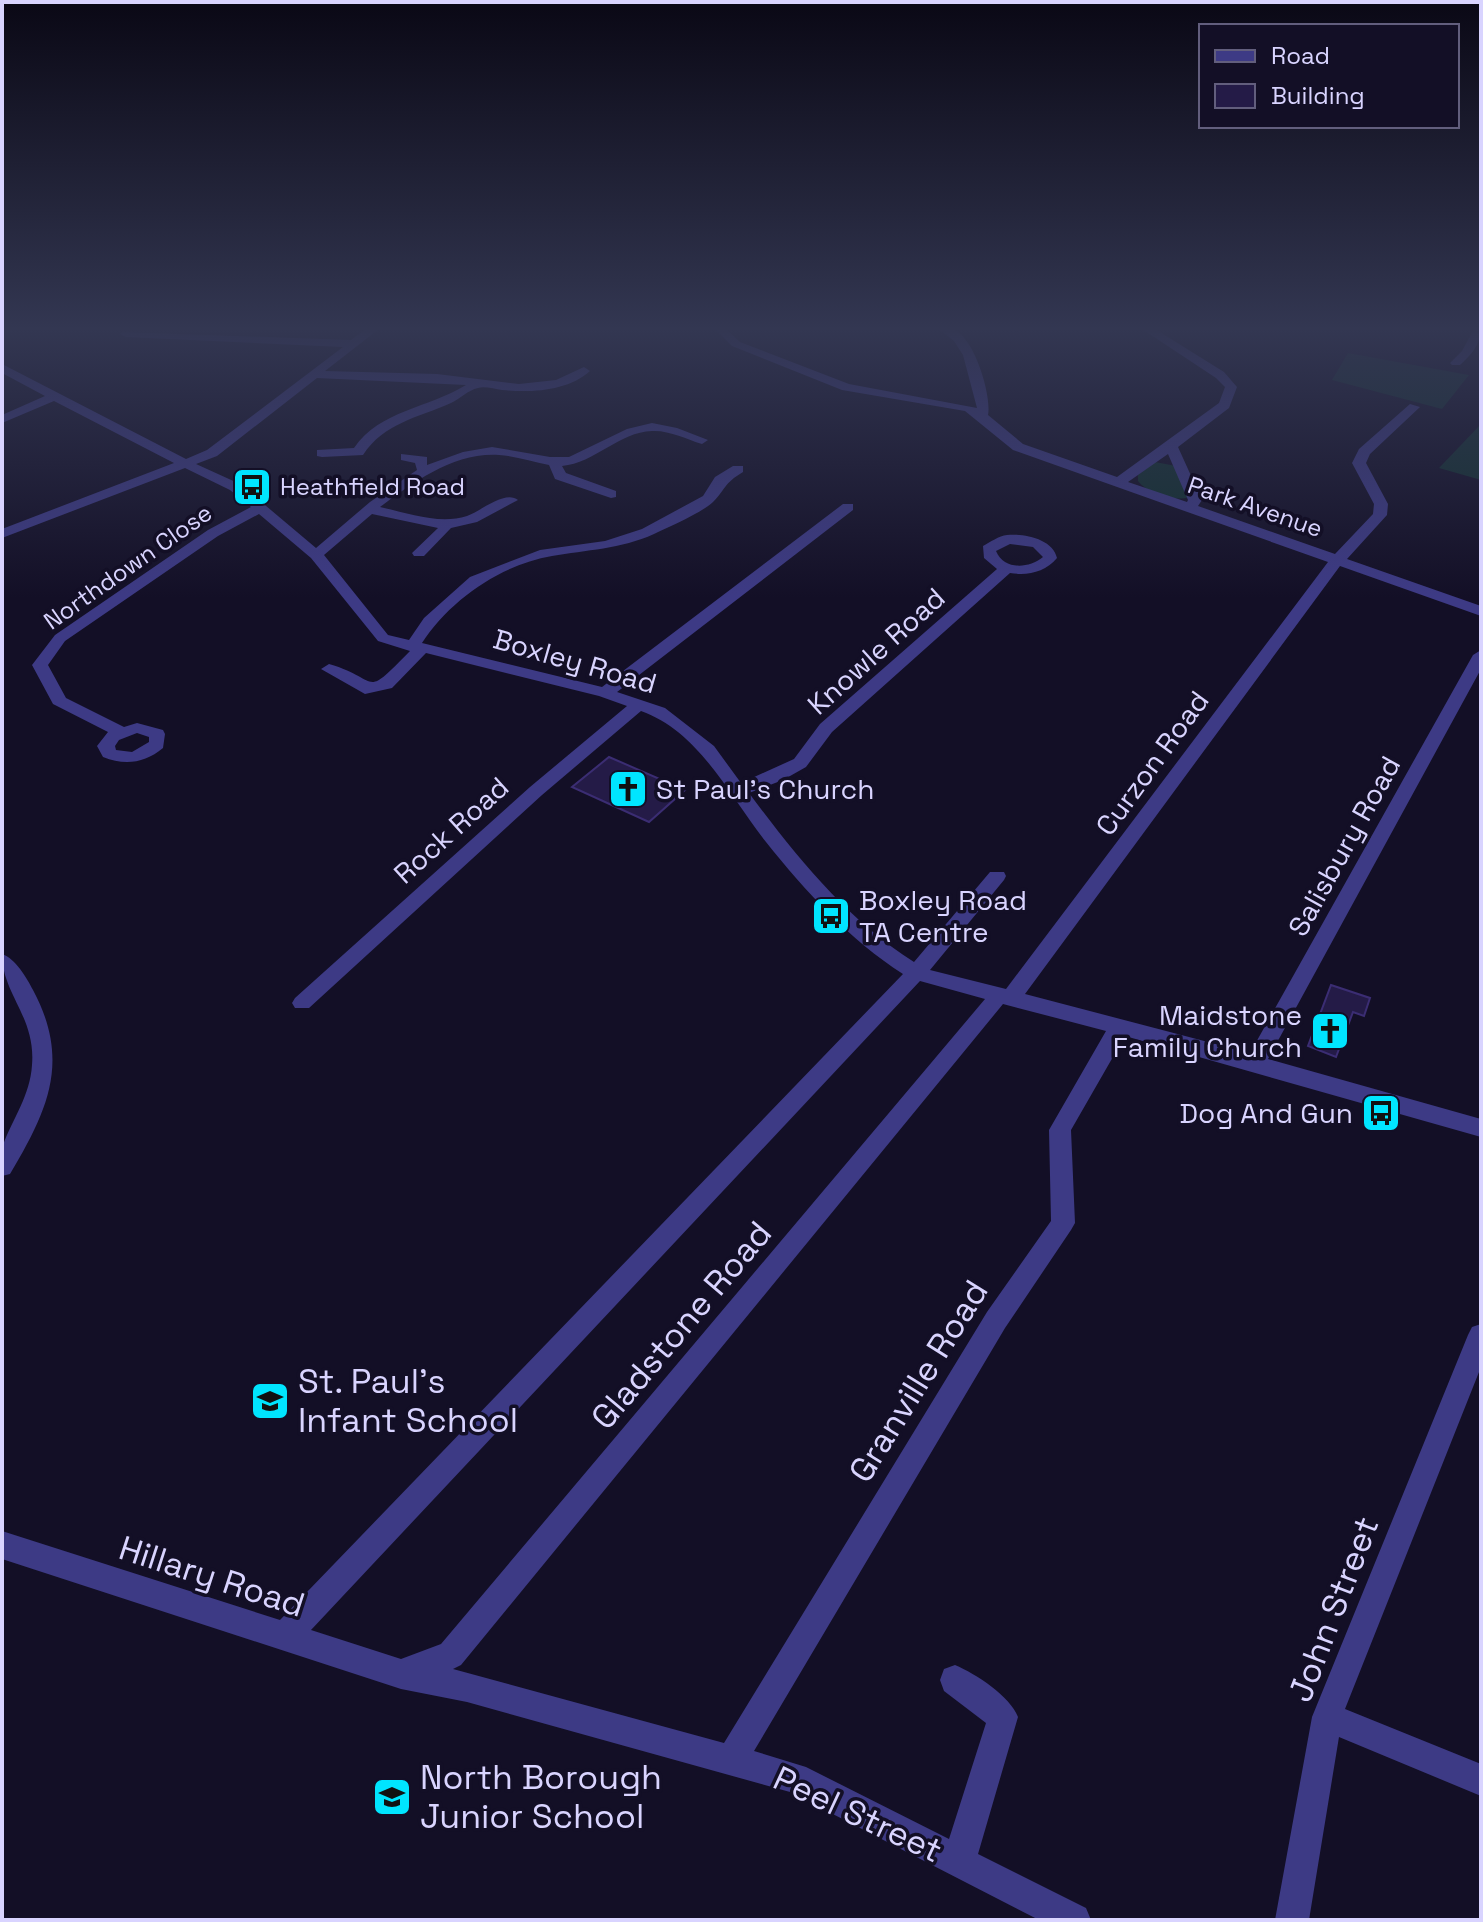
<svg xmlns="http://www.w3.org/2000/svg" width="1483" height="1922" font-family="'Space Grotesk',sans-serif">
<rect width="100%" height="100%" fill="#130f26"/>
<g fill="#12302f">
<polygon points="1348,353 1469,375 1442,409 1332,380"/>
<polygon points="1481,424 1481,480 1439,468"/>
<path d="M1155,462l21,4 14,31c-17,5 -42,-3 -52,-16v-6z"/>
</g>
<g fill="#241b47" stroke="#3b2d73" stroke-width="2">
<polygon points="609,757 685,790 649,822 572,787"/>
<polygon points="1331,985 1370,998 1364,1016 1353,1012 1336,1057 1308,1046"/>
</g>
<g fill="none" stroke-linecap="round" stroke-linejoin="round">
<g fill="#3d3a85" fill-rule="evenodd">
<path d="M366,329h13l-54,42 112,3 82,10 37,-4 28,-13 6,4c-22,20 -59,22 -88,19 -7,-1 -18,-4 -24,-2 -10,2 -18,11 -27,15 -34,15 -67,20 -88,52l-41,2 -5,-1v-6l37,-2c26,-38 75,-40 112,-63l-149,-7 -100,78 -21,8 44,20 76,64 54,-46 47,-32 -2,-7 -14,-3v-6l26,3v8l36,-13 29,-5 58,10h19l58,-28 25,-6 25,5 31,12 -6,4c-16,-5 -33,-14 -50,-13 -33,1 -57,32 -90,35l4,7 50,18v6l-5,1 -56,-19 -6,-14c-17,-3 -33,-9 -50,-10 -45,-3 -85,27 -119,52 28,6 59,18 87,9 14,-5 38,-26 51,-16l-41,22 -26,6 -27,28h-10l-2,-3 26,-25 -66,-14 -48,41 64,80 21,5 15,-22 46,-41 70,-27 65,-9 37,-12 61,-33 12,-19 18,-11h10v6c-20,12 -17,17 -30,30 -12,11 -44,25 -59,32 -33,15 -68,16 -102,22 -52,9 -102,44 -130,87l180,44 241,-183h10v6l-236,182 48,16 49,38 27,37 53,-24 26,-35 177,-155 -13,-11 -1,-12c7,-4 16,-10 24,-11 17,-2 46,4 50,23 -12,14 -29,18 -47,15l-178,159 -26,35 -23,13 -34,13c46,62 98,127 165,169l76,-90h14l2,4 -2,4 -74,90 76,19 322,-427 -315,-112 -48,-39 -123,-21 -110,-44 -17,-17h11l14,13 109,42 128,24 -14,-53 -9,-14 -15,-12c2,0 12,-1 13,0 22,6 40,67 36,86l35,29 94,33 102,-74 6,-16 -9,-9 -74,-49h13l69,43 13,15 -8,21 -51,39 24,53 -4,6 137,48 38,-40 1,-10 -22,-41 7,-14 51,-45 10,3 -50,47 -4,9 22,41 -1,11 -40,44 134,47v10l-141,-50 -315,428 225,59 223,-398 8,-5v19l-213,390 213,60v18l-356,-101 -54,94 4,93 -4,7 -66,98 -251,423 52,16 143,72 37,-116 -42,-32 -4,-11 4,-11 11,-4c21,9 55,31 63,52l-40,137 108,54 5,12h-52l-249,-128 -323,-90 -66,-13 -399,-130v-28l278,89 623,-646c-53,-34 -98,-83 -137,-132 -36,-45 -66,-110 -125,-131l-99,84 -233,213h-14l-3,-5 3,-5 235,-211 97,-81 -28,-10 -173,-43 -34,35 -27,6 -44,-25 8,-5c53,15 32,37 81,-13l-32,-10 -67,-83 -52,-44 -41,22 -153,105 -17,24 18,33 58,29 13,-4 26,7 2,4 -2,14c-18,15 -38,18 -60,9l-6,-11 11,-14 -55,-28 -21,-39 23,-30 153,-105 43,-23 -21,-17 -45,-22 -183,70v-9l172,-66 -120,-62 -52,22v-8l43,-19 -43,-23v-9l184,95 21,-9 136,-103 -217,-10 -6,-3 2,-2 229,8zM1168,454l20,46 -1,2 -59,-20zM1010,544l23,3 10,10c-15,12 -39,13 -47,-6zM137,733l12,4v5l-17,10 -16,-2 -1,-4 4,-6zM920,981l65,18 -544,645 -40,15 -90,-29zM1003,1004l103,27 -57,99 2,91 -64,91 -263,431 -271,-74 8,-4z"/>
<path d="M1474,329h7c0,15 -10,26 -21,36h-8l-2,-2 12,-12z"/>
<path d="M2,954c13,4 25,24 31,36 38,71 15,120 -23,184l-8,2c0,-9 -2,-22 1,-31 10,-27 27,-49 29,-80 4,-48 -30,-71 -30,-111z"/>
<polygon points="1481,1324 1481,1367 1345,1709 1481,1764 1481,1796 1339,1737 1309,1920 1275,1920 1312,1717 1468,1335 1472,1327"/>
</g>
</g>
<linearGradient id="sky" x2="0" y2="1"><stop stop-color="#0a0815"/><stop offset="0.55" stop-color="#333752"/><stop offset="1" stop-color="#333752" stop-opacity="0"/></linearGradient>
<rect width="1483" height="598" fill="url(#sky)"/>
<defs>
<g id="bus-square" transform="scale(2)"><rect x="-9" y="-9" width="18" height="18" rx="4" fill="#00e5ff" stroke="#130f26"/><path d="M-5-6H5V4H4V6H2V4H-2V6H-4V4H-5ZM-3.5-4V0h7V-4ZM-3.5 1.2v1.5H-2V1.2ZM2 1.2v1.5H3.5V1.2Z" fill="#111"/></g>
<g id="church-square" transform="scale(2)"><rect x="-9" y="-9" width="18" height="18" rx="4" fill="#00e5ff" stroke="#130f26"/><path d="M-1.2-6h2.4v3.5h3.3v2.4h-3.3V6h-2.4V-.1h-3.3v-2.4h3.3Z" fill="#111"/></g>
<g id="school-square" transform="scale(2)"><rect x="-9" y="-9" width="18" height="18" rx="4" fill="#00e5ff" stroke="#130f26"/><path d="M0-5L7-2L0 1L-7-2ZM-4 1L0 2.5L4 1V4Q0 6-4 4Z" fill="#111"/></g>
</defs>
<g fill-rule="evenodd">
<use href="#bus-square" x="252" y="487"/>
<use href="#church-square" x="628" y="789"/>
<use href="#bus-square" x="831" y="916"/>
<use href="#church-square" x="1330" y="1031"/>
<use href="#bus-square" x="1381" y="1113"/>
<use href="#school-square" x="270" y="1401"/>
<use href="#school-square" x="392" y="1797"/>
</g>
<g text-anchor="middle" stroke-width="7" stroke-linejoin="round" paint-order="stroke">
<g font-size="24" fill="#d9d4ff" stroke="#130f26" text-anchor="start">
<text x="280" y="495">Heathfield Road</text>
</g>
<g font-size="24" fill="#d9d4ff" stroke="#130f26">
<text transform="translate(1255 507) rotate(19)" y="8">Park Avenue</text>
<text transform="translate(128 567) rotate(-35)" y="8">Northdown Close</text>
</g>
<g font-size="28" fill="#d9d4ff" stroke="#130f26">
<text transform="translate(876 651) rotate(-42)" y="10">Knowle Road</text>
<text transform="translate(575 661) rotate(16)" y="10">Boxley Road</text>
<text transform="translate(1152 763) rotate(-54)" y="10">Curzon Road</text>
<text transform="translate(451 830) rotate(-42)" y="10">Rock Road</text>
<text transform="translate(1344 846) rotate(-61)" y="10">Salisbury Road</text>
</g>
<g font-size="28" fill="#d9d4ff" stroke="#130f26" text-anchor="start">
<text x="656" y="799">St Paul's Church</text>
<text x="859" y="910">Boxley Road<tspan x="859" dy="32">TA Centre</tspan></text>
<text x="1302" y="1025" text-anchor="end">Maidstone<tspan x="1302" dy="32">Family Church</tspan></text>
<text x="1353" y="1123" text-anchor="end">Dog And Gun</text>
</g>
<g font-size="34" fill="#d9d4ff" stroke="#130f26">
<text transform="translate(681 1325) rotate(-50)" y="12">Gladstone Road</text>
<text transform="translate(918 1381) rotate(-58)" y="12">Granville Road</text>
<text transform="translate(212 1576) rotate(18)" y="12">Hillary Road</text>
<text transform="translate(1333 1609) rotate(-69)" y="12">John Street</text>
<text transform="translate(858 1814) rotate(25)" y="12">Peel Street</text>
</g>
<g font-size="34" fill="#d9d4ff" stroke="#130f26" text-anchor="start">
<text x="298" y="1393">St. Paul's<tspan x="298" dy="39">Infant School</tspan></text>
<text x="420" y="1789">North Borough<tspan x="420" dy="39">Junior School</tspan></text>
</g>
</g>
<rect width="1483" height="1922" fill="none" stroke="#d9d4ff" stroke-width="8"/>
<rect x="1199" y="24" width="260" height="104" fill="#130f26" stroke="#625e7d" stroke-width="2"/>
<rect x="1215" y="50" width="40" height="12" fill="#3d3a85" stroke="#625e7d" stroke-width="2"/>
<text x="1271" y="64" font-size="24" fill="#d9d4ff">Road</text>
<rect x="1215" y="84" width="40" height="24" fill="#241b47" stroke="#625e7d" stroke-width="2"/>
<text x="1271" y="104" font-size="24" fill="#d9d4ff">Building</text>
</svg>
